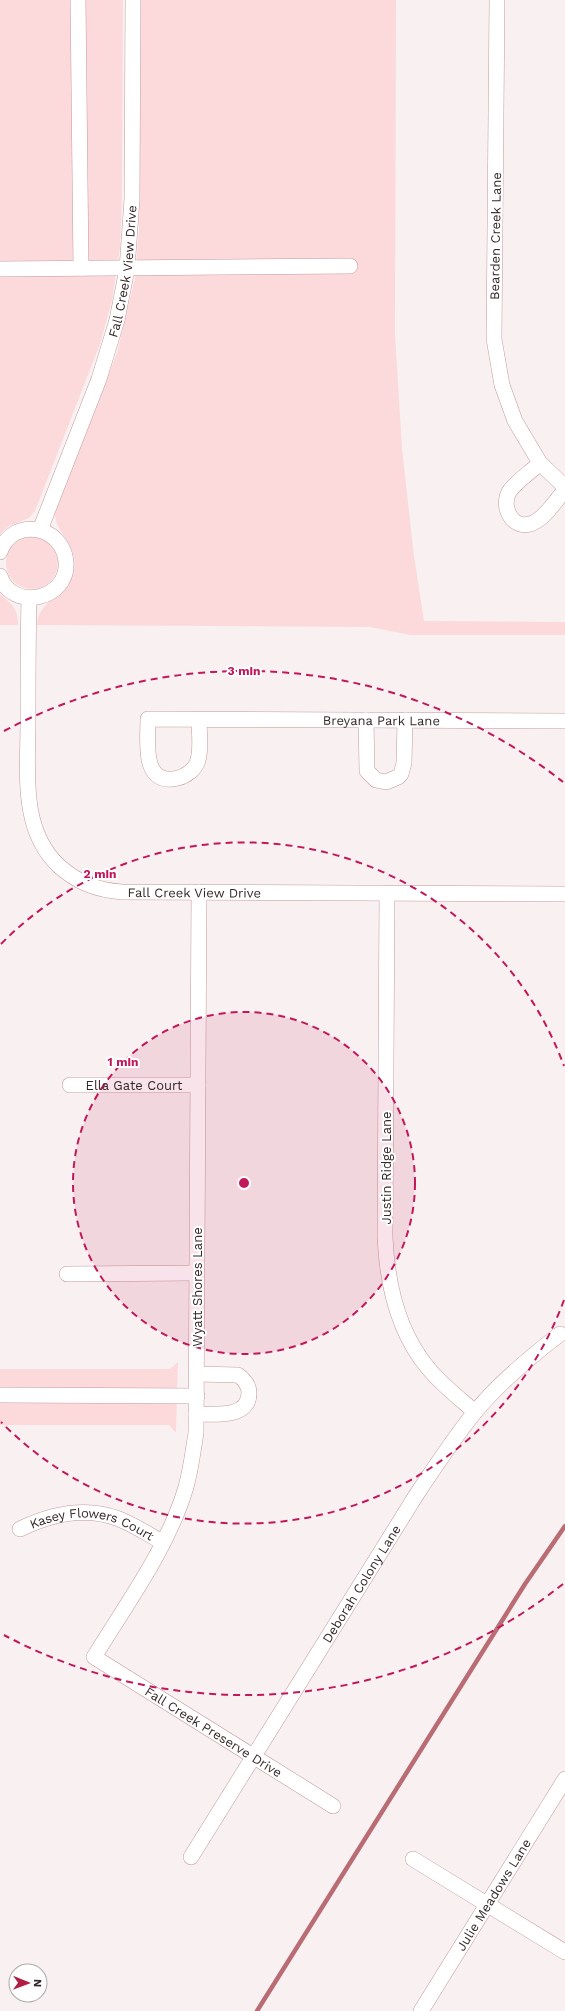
<svg xmlns="http://www.w3.org/2000/svg" width="565" height="2011" font-family="'Work Sans',sans-serif">
<rect width="100%" height="100%" fill="#f9f1f1"/>
<g fill="#fcdadb">
<polygon points="0,0 123,0 122,193 120,248 112,300 100,344 35,511 29,518 9,526 0,534"/>
<path d="M141,0h255l-1,335 7,113 12,108 10,65 141,1v13h-155l-40,-8 -333,-2c1,-27 33,-28 37,-56 4,-28 -22,-36 -19,-60l62,-156 18,-75 4,-49z"/>
<circle cx="32" cy="563" r="26"/>
<path d="M0,594c12,10 18,15 18,31h-18z"/>
<polygon points="178,1362 176,1433 169,1425 0,1425 0,1369 170,1369"/>
</g>
<g fill="none" stroke-linecap="round" stroke-linejoin="round">
<polyline stroke="#ba6c74" stroke-width="4.5" points="257,2011 525,1584 565,1526"/>
<g stroke="#c39b9d" stroke-width="16">
<g id="minor">
<polyline points="78,0 81,268"/>
<polyline points="497,0 494,339 502,385 515,421 540,463 565,487"/>
<polyline points="0,269 350,266"/>
<path d="M540,463c-9,9 -24,18 -31,29 -8,15 3,37 21,32 14,-4 26,-24 35,-34"/>
<path id="s1" d="M40,530l59,-151 18,-59 10,-51 5,-70 1,-199"/>
<path d="M0,552c12,-36 63,-27 66,10 3,38 -54,50 -66,14"/>
<path id="s2" d="M29,598c-1,42 -1,83 -1,125 0,48 -8,107 31,143 19,17 38,24 63,26l443,2"/>
<path id="s3" d="M199,720c0,13 3,31 -2,43 -3,7 -11,13 -19,15 -37,9 -30,-37 -30,-59l417,2"/>
<polyline points="366,720 367,771 376,780 386,782 398,777 401,774 404,763 405,720"/>
<path id="s4" d="M199,892l-3,541c-3,18 -5,36 -10,54 -18,61 -59,116 -92,170l239,149"/>
<path d="M387,894l-2,343c2,46 13,95 43,131 14,17 31,30 47,44"/>
<path id="s5" d="M70,1085h128"/>
<polyline points="67,1274 196,1273"/>
<polyline points="0,1395 197,1396"/>
<path d="M196,1414c17,0 53,5 53,-21 0,-8 -4,-13 -11,-18l-41,-1"/>
<path id="s6" d="M20,1529c31,-15 65,-23 99,-10 15,6 29,15 43,23"/>
<path id="s7" d="M191,1857l224,-360c19,-29 38,-58 60,-85 24,-29 55,-55 85,-78"/>
<polyline points="413,1859 565,1952"/>
<path id="s8" d="M421,2011l144,-232"/>
</g>
</g>
<use href="#minor" stroke="#fff" stroke-width="15"/>
</g>
<circle cx="244" cy="1183" r="171" fill="#c2185b" fill-opacity=".12"/>
<g fill="none" stroke="#c2185b" stroke-width="2" stroke-dasharray="7 5">
<circle cx="244" cy="1183" r="171"/>
<path d="M564 1300A341 341 0 0 1 1 1422M1 944A341 341 0 0 1 564 1066"/>
<path d="M563 1584A512 512 0 0 1 4 1635M4 731A512 512 0 0 1 563 782"/>
</g>
<g text-anchor="middle" stroke-width="4" stroke-linejoin="round" paint-order="stroke">
<g font-size="13" fill="#372829" stroke="#fff">
<text transform="translate(495 236) rotate(-89)" y="5">Bearden Creek Lane</text>
<text dy="5" stroke="none"><textPath href="#s1" startOffset="273">Fall Creek View Drive</textPath></text>
<text dy="5" stroke="none"><textPath href="#s3" startOffset="382">Breyana Park Lane</textPath></text>
<text dy="5" stroke="none"><textPath href="#s2" startOffset="418">Fall Creek View Drive</textPath></text>
<text dy="5" stroke="none"><textPath href="#s5" startOffset="64">Ella Gate Court</textPath></text>
<text transform="translate(386 1168) rotate(-90)" y="5">Justin Ridge Lane</text>
<text transform="translate(197 1287) rotate(-90)" y="5">Wyatt Shores Lane</text>
<text dy="5" stroke="none"><textPath href="#s6" startOffset="76">Kasey Flowers Court</textPath></text>
<text dy="5" stroke="none"><textPath href="#s7" startOffset="322">Deborah Colony Lane</textPath></text>
<text dy="5" stroke="none"><textPath href="#s4" startOffset="931">Fall Creek Preserve Drive</textPath></text>
<text dy="5" stroke="none"><textPath href="#s8" startOffset="137">Julie Meadows Lane</textPath></text>
</g>
</g>
<circle cx="244" cy="1183" r="6" fill="#c2185b" stroke="#fff" stroke-width="2"/>
<g font-size="12" text-anchor="middle" font-weight="bold" fill="#c2185b" stroke="#fff" stroke-width="4" stroke-linejoin="round" paint-order="stroke">
<text x="244" y="675">3 min</text>
<text x="100" y="878">2 min</text>
<text x="123" y="1066">1 min</text>
</g>
<g transform="translate(28 1983) rotate(91)"><circle r="19" fill="#ffffff" stroke="#afa9a9"/>
<path d="M0-3L7 15L0 10L-7 15Z" fill="#b11e41"/>
<text y="-6" font-size="11" font-weight="bold" text-anchor="middle" fill="#372829">N</text>
</g>
</svg>
